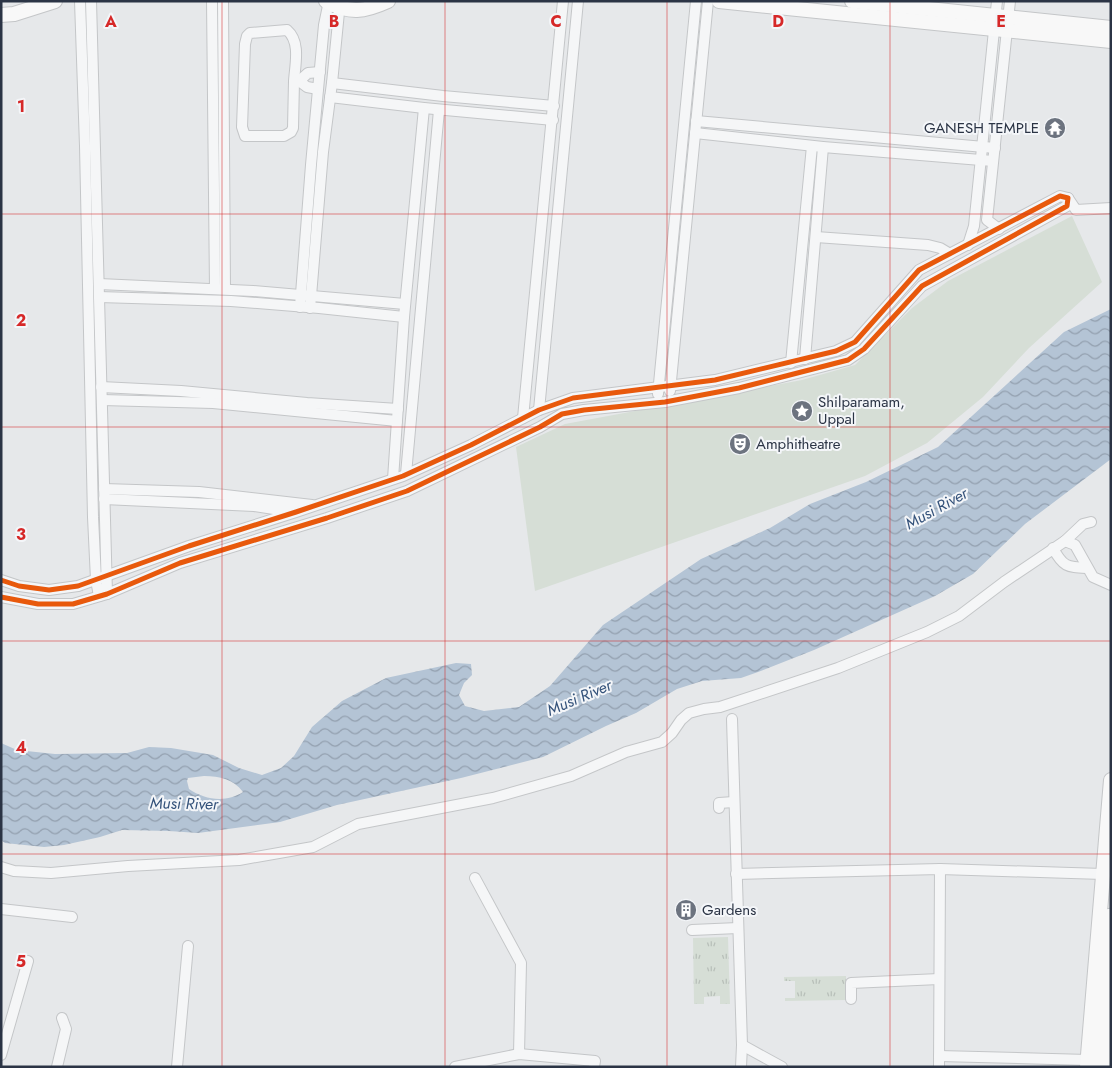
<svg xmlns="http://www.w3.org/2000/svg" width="1112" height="1068" font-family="Jost,sans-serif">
<defs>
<pattern id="grass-tufts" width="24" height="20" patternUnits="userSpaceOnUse" patternTransform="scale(1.25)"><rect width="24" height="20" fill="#d6ded6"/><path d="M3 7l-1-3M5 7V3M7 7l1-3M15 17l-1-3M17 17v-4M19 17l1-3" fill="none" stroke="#b8bfb9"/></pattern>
<pattern id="water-waves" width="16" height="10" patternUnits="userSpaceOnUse" patternTransform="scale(1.25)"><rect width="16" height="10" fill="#b4c4d5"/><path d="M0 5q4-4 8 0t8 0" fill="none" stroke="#93a0af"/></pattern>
</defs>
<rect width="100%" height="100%" fill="#e6e8ea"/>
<g fill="url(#grass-tufts)">
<polygon points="728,937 730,1004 720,1004 720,996 704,997 704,1004 694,1004 693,938"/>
<polygon points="846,976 846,1000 785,1001 785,998 795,998 795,981 784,981 784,977"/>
</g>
<polygon fill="#d6ded6" points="1072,216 1102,282 1029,348 983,397 927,443 865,476 535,591 516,447 565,424 802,380 855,365 912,308 948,281"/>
<path fill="url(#water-waves)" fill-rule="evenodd" d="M1111,309v150l-86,65 -52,50 -38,22 -121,54 -56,22 -17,6 -39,3 -25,8 -41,24 -30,13 -63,31 -82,21 -124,27 -57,17 -82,11 -29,-2 -47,-1 -22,7 -36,8 -20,2 -39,-4 -4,-3v-97l16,7 38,4 72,-1 22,-6 22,1 42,7 26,13 23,7 19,-7 13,-12 18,-29 30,-26 44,-23 70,-15 15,1 1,11 -8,8 -5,12 6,11 19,5 35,-4 31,-21 53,-61 98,-66 69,-31 40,-24 56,-22 72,-35 126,-115zM204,776c16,0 29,3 39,16 -17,11 -38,8 -54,-3l-2,-8 1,-3z"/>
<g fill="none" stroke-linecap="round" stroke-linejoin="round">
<g stroke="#c4c6c8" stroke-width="12">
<g id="street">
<polyline points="80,1 85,146 93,517 96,580 99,596"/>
<polyline points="91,1 107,594"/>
<polyline points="212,1 215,289"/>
<polyline points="223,1 225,289"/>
<path d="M294,81c1,-16 7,-39 -7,-51l-37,3 -3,3 -2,8 -3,83 3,9h39l7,-4 2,-4 1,-47h5"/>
<polyline points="332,83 443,96 554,106"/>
<polyline points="318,89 307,87 299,81 308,73 320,72"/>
<polyline points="330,97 424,108 553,120"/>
<polyline points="696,121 995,148"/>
<polyline points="695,133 823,147 993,161"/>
<polyline points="1068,198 1076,210 1111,208"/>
<polyline points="999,229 987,220 1010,1"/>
<polyline points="816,237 928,245 940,248 950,254"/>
<polyline points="968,245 974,226 997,1"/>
<polyline points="99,284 253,291 405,304"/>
<polyline points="99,297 231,301 319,308 404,317"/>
<polyline points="300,307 311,165 324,25 329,1"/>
<polyline points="310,308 323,152 332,83 340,2"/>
<polyline points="805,359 823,147"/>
<polyline points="791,363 812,146"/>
<polyline points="101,387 181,391 307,403 398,409"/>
<polyline points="670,391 708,1"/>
<polyline points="658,394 696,1"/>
<polyline points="102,400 213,403 397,421"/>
<polyline points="539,410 578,1"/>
<polyline points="523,418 563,1"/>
<polyline points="406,474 439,110"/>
<polyline points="393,479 404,317 424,108"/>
<polyline points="104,489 199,492 312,505"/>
<polyline points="104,499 254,506 293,512"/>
<polyline points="1091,522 1083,524 1065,541 1075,545 1093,577 1111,585"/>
<path d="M1053,548c10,19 14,19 34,20"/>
<polyline points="1,580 19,586 49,590 78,586 189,546 296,512 403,476 471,445 539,410 573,398 715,380 836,351 855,342 919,270 1060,196 1068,198 1067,206 922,286 864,349 848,360 739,388 665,402 584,410 562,414 540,427 407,491 327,518 180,563 107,594 73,604 38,604 1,597"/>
<polyline points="732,719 742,1045 741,1067"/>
<polyline points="719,808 719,803 734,802"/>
<polyline points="1,867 14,871 51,873 128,866 239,860 313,847 358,824 493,798 571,776 626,752 662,742 672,733 681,720 689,713 704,709 720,707 838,668 927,632 959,616 1004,582 1065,541"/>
<polyline points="736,874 940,869 1103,874"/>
<polyline points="475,878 521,963 519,1054"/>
<polyline points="1,909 72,917"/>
<polyline points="692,930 738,928"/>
<polyline points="851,999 851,983 939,979"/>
<polyline points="742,1045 782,1067"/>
<polyline points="1,1055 28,961"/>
<polyline points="939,1056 1088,1060"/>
<polyline points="57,1067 66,1029 62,1018"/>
<polyline points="177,1067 188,946"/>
<polyline points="455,1067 519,1054 595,1061 594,1067"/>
<polyline points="939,1067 940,869"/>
</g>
</g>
<g stroke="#c4c6c8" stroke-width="16">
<g id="secondary">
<path d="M326,1c24,13 38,11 62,0"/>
<polyline points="719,1 1111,41"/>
<polyline points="852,1 1111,28"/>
<polyline points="1,15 14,14 55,1"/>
<polyline points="1087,1067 1111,780"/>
</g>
</g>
<g stroke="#b8bbbf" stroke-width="21">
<polyline id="highway" points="1101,1067 1111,918"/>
</g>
<use href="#street" stroke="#f5f6f7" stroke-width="10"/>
<use href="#secondary" stroke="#f8f8f8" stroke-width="14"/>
<use href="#highway" stroke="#f8f8f8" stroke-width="19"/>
<g stroke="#f4f6f9" stroke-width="8">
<polyline id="cycleway" points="1,580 19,586 49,590 78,586 189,546 296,512 403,476 471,445 539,410 573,398 715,380 836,351 855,342 919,270 1060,196 1068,198 1067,206 922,286 864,349 848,360 739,388 665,402 584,410 562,414 540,427 407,491 327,518 180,563 107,594 73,604 38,604 1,597"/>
</g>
<use href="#cycleway" stroke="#e8590c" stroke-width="5"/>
</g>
<path fill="none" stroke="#d62828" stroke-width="1" stroke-opacity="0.55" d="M222,1v1066M445,1v1066M667,1v1066M890,1v1066M1,214h1110M1,427h1110M1,641h1110M1,854h1110"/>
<defs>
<g id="temple-disc" transform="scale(1.125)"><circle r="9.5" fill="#6c737f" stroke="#f4f6f9"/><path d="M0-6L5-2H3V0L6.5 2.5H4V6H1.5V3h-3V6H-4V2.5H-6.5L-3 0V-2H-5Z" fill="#fff"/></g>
<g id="sight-disc" transform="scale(1.125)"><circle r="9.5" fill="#6c737f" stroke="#f4f6f9"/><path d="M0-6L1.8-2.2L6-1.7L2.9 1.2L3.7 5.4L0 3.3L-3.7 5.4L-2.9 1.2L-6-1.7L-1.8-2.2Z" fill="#fff"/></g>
<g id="theatre-disc" transform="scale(1.125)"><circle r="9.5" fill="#6c737f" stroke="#f4f6f9"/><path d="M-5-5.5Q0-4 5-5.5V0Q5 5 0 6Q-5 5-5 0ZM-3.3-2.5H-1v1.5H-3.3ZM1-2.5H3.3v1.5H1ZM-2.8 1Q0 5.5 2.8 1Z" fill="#fff"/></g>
<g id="building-disc" transform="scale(1.125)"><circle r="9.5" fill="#6c737f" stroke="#f4f6f9"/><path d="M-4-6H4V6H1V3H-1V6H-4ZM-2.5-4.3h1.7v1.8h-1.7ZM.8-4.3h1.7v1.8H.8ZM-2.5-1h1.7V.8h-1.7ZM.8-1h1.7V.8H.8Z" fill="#fff"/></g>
</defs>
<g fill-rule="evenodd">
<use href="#temple-disc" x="1055" y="128"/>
<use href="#sight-disc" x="802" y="411"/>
<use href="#theatre-disc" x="740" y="444"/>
<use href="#building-disc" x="686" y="910"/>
</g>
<g text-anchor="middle" stroke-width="4" stroke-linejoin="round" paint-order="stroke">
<g font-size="15" fill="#2b3445" stroke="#f4f6f9" text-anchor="start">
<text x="1039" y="133" text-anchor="end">GANESH TEMPLE</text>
<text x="818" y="407">Shilparamam,<tspan x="818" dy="17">Uppal</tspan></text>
<text x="756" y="449">Amphitheatre</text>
<text x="702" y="915">Gardens</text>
</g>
<g font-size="16" font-style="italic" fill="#34527a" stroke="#f4f6f9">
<text transform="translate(936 508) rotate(-29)" y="6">Musi River</text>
<text transform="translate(579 697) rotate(-23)" y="6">Musi River</text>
<text transform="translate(184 803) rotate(1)" y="6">Musi River</text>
</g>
</g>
<g font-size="16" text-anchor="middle" font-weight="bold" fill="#d62828" stroke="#f4f6f9" stroke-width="4" stroke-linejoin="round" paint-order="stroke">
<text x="111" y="27">A</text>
<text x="334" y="27">B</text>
<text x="556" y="27">C</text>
<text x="778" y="27">D</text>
<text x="1001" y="27">E</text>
<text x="21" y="112">1</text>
<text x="21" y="326">2</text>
<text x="21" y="540">3</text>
<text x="21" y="753">4</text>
<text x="21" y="967">5</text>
</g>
<rect width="1112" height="1068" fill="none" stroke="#2b3445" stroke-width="5"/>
</svg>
